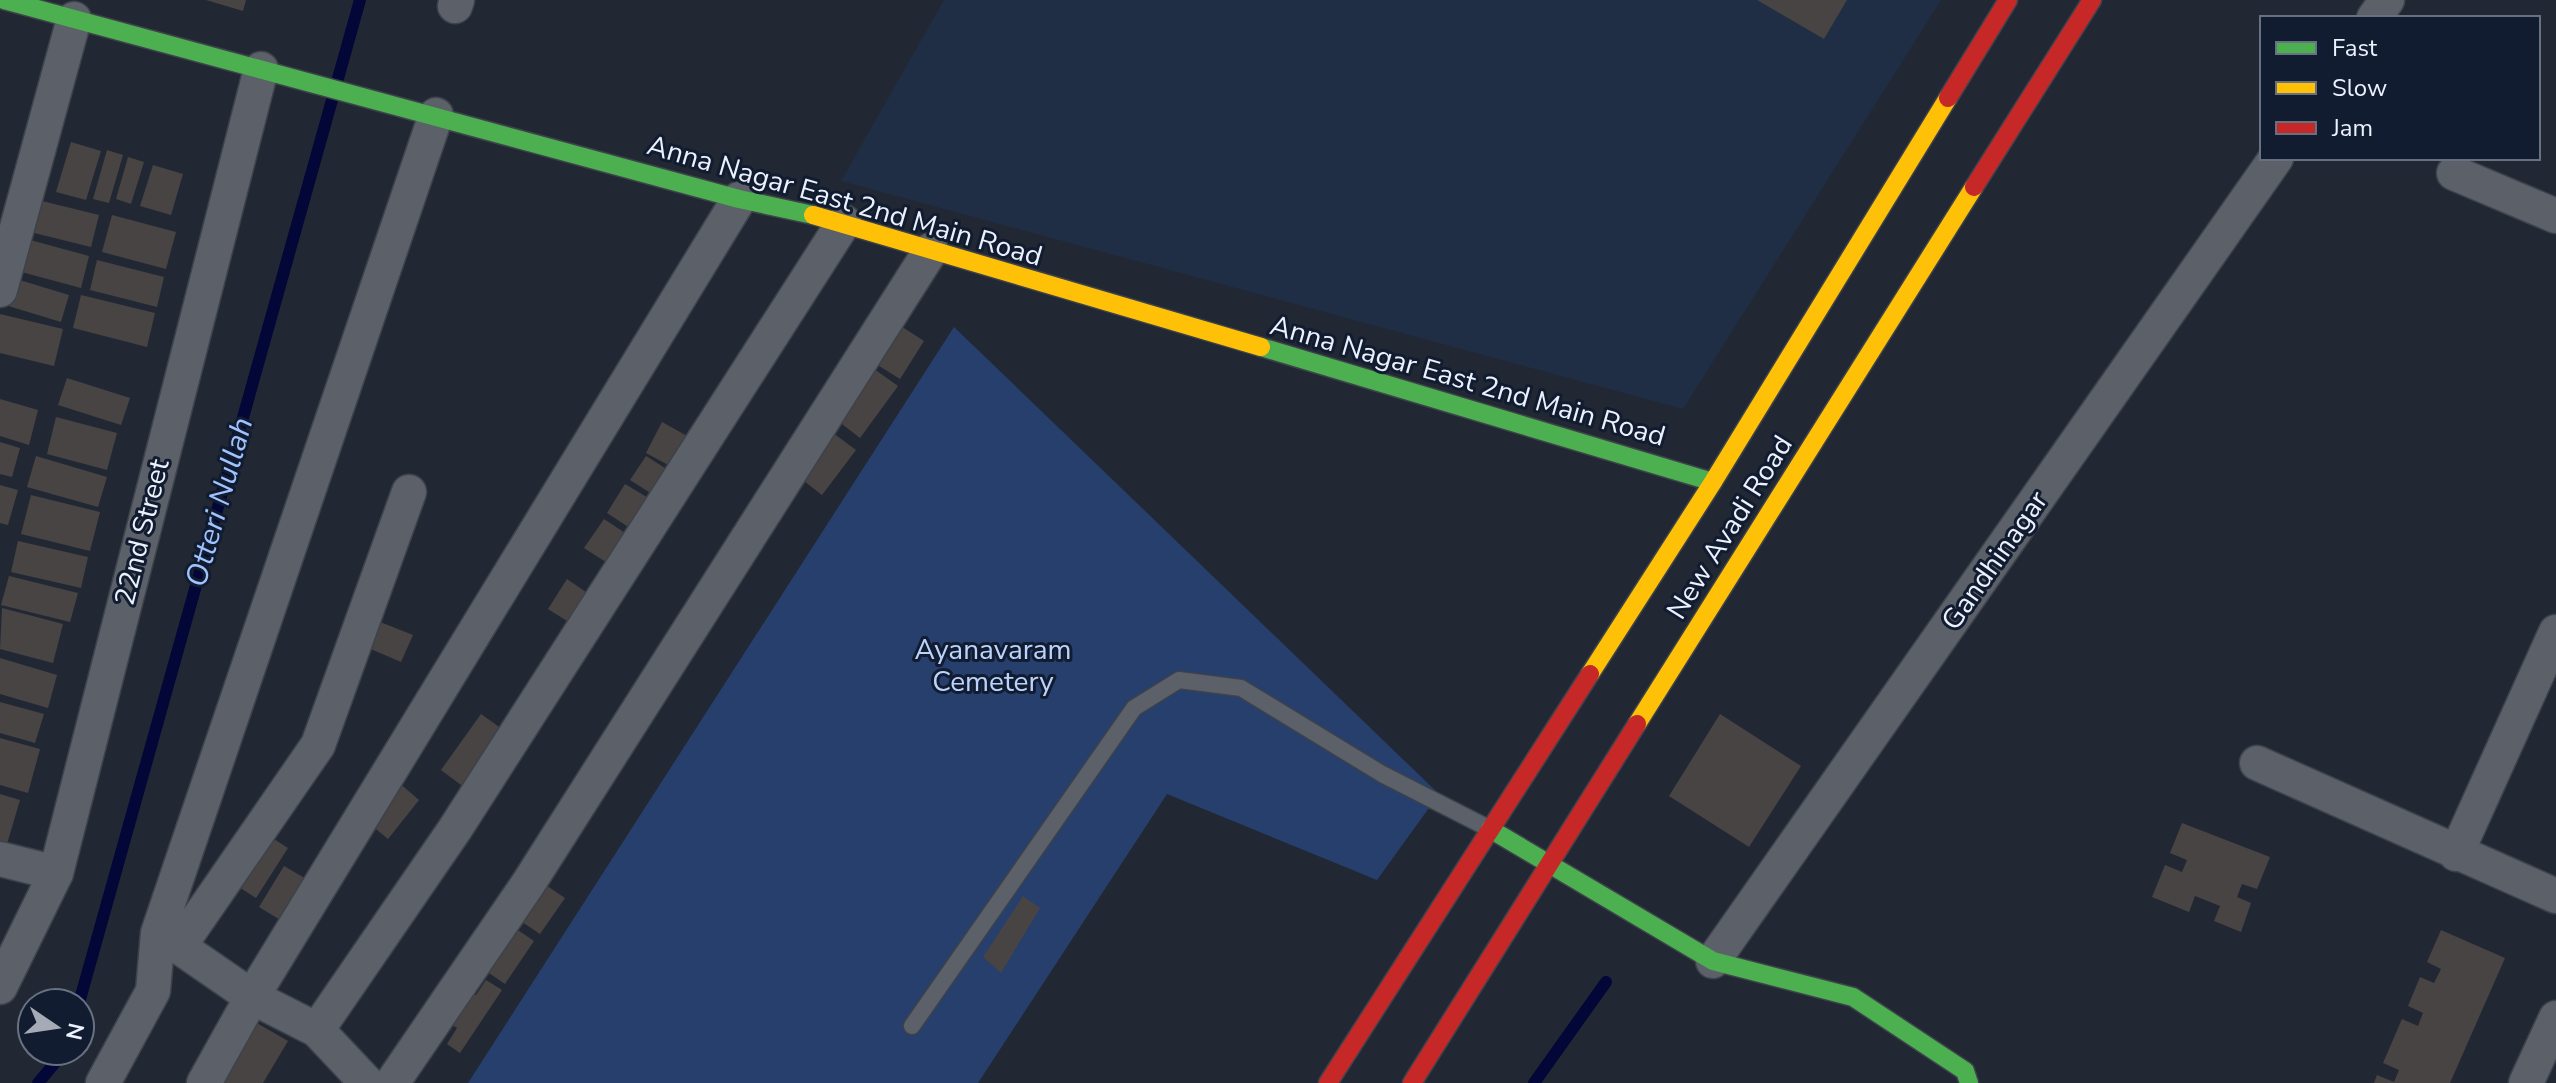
<svg xmlns="http://www.w3.org/2000/svg" width="2556" height="1083" font-family="'Nunito Sans',sans-serif">
<rect width="100%" height="100%" fill="#222833"/>
<polygon fill="#1f2d45" points="944,0 1941,0 1683,409 841,181"/>
<polygon fill="#263f6d" points="954,327 1439,794 1377,880 1167,794 978,1083 468,1083"/>
<g fill="none" stroke-linecap="round" stroke-linejoin="round">
<g stroke="#030737" stroke-width="12">
<polyline points="79,1003 360,0"/>
<polyline points="38,1083 65,1051"/>
<polyline points="1534,1083 1606,982"/>
</g>
</g>
<g fill="#474443">
<polygon points="206,0 246,0 243,11"/>
<polygon points="1757,0 1847,0 1824,39"/>
<polygon points="71,142 101,151 86,200 56,192"/>
<polygon points="107,150 123,155 109,203 93,199"/>
<polygon points="128,157 144,162 131,204 116,199"/>
<polygon points="153,165 183,174 171,215 140,206"/>
<polygon points="34,199 99,215 91,247 26,231"/>
<polygon points="112,215 176,232 166,269 102,252"/>
<polygon points="23,238 89,256 81,288 14,270"/>
<polygon points="97,260 164,277 157,307 90,290"/>
<polygon points="13,278 69,295 61,322 5,305"/>
<polygon points="81,295 155,313 147,347 73,328"/>
<polygon points="0,314 63,329 54,366 0,353"/>
<polygon points="893,321 924,341 900,379 868,359"/>
<polygon points="870,366 898,386 860,438 833,417"/>
<polygon points="67,378 130,398 121,425 58,405"/>
<polygon points="0,399 38,410 29,445 0,436"/>
<polygon points="56,417 117,433 107,470 47,454"/>
<polygon points="662,422 689,437 672,467 646,453"/>
<polygon points="829,430 856,450 822,495 795,474"/>
<polygon points="0,442 20,448 12,477 0,474"/>
<polygon points="36,456 107,477 98,507 27,487"/>
<polygon points="646,456 668,470 652,494 630,480"/>
<polygon points="625,484 655,502 636,532 607,513"/>
<polygon points="0,485 18,490 8,525 0,523"/>
<polygon points="31,495 100,512 90,551 21,534"/>
<polygon points="604,519 631,537 612,566 584,548"/>
<polygon points="18,541 88,557 81,588 11,572"/>
<polygon points="9,576 78,593 70,622 1,605"/>
<polygon points="567,579 593,597 575,626 548,609"/>
<polygon points="2,608 63,624 53,663 0,649"/>
<polygon points="370,618 413,635 401,662 359,644"/>
<polygon points="0,658 57,675 48,708 0,694"/>
<polygon points="0,702 44,714 35,743 0,733"/>
<polygon points="481,714 509,734 469,791 441,770"/>
<polygon points="1720,714 1801,766 1749,847 1669,796"/>
<polygon points="0,738 40,749 28,793 0,785"/>
<polygon points="398,782 419,800 388,839 366,821"/>
<polygon points="0,794 20,800 7,844 0,842"/>
<polygon points="2182,823 2270,857 2257,889 2242,884 2237,897 2251,903 2241,932 2214,921 2220,906 2195,896 2189,912 2152,897 2165,865 2182,872 2187,860 2170,853"/>
<polygon points="263,832 288,848 256,898 231,882"/>
<polygon points="284,866 308,880 282,921 259,907"/>
<polygon points="537,879 565,898 540,934 513,916"/>
<polygon points="1023,896 1040,908 1001,973 983,957"/>
<polygon points="509,924 534,941 505,984 480,967"/>
<polygon points="2441,930 2505,958 2450,1083 2374,1083 2377,1075 2394,1082 2399,1070 2383,1063 2402,1019 2418,1026 2423,1013 2408,1006 2420,977 2434,983 2441,969 2427,962"/>
<polygon points="486,980 502,990 460,1053 447,1044 457,1028 445,1020 467,988 476,995"/>
<polygon points="255,1022 288,1041 263,1083 219,1083"/>
</g>
<g fill="none" stroke-linecap="round" stroke-linejoin="round">
<g stroke="#3d424b" stroke-width="19">
<polyline id="lane" points="912,1026 1134,708 1179,680 1241,688 1382,774 1488,828"/>
</g>
<g stroke="#3d424b" stroke-width="37">
<g id="street">
<polyline points="455,6 457,0"/>
<polyline points="2374,18 2387,0"/>
<polyline points="2454,173 2556,216"/>
<polyline points="0,290 74,19"/>
<polyline points="2257,763 2556,896"/>
<polyline points="2456,854 2556,632"/>
<polyline points="0,859 56,873"/>
<polyline points="162,935 252,997 317,1030 367,1083"/>
<polyline points="180,945 318,745 409,492"/>
<polyline points="1713,961 2276,158"/>
<polyline points="0,987 56,873 261,69"/>
<polyline points="317,1030 455,829 844,222"/>
<polyline points="103,1083 153,991 158,933 436,115"/>
<polyline points="204,1083 252,997 739,199"/>
<polyline points="392,1083 528,884 931,250"/>
<polyline points="2526,1083 2556,1018"/>
</g>
</g>
<g stroke="#3d424b" stroke-width="21">
<g id="fast">
<polyline points="4,0 739,199 813,215"/>
<polyline points="1261,347 1713,482"/>
<polyline points="1490,829 1713,961 1853,997 1965,1071 1969,1083"/>
</g>
</g>
<g stroke="#3d424b" stroke-width="21">
<g id="slow">
<polyline points="813,215 1261,347"/>
<polyline points="1590,674 1713,482 1948,98"/>
<polyline points="1637,724 1974,187"/>
</g>
</g>
<g stroke="#3d424b" stroke-width="21">
<g id="jam">
<polyline points="1948,98 2008,0"/>
<polyline points="1974,187 2092,0"/>
<polyline points="1328,1083 1590,674"/>
<polyline points="1412,1083 1637,724"/>
</g>
</g>
<use href="#lane" stroke="#5b6069" stroke-width="16"/>
<use href="#street" stroke="#5b6069" stroke-width="34"/>
<use href="#fast" stroke="#4caf50" stroke-width="18"/>
<use href="#slow" stroke="#ffc107" stroke-width="18"/>
<use href="#jam" stroke="#c62828" stroke-width="18"/>
</g>
<g text-anchor="middle" stroke-width="6" stroke-linejoin="round" paint-order="stroke">
<g font-size="28" fill="#ebf1fd" stroke="#111c30">
<text transform="translate(845 200) rotate(16)" y="10">Anna Nagar East 2nd Main Road</text>
<text transform="translate(1468 380) rotate(16)" y="10">Anna Nagar East 2nd Main Road</text>
<text transform="translate(1729 527) rotate(-58)" y="10">New Avadi Road</text>
<text transform="translate(141 532) rotate(-76)" y="10">22nd Street</text>
<text transform="translate(1994 560) rotate(-55)" y="10">Gandhinagar</text>
</g>
<g font-size="28" fill="#bbd3fc" stroke="#111c30">
<text x="993" y="659">Ayanavaram<tspan x="993" dy="32">Cemetery</tspan></text>
</g>
<g font-size="30" font-style="italic" fill="#a0c3ff" stroke="#111c30">
<text transform="translate(219 502) rotate(-74)" y="10">Otteri Nullah</text>
</g>
</g>
<rect x="2260" y="16" width="280" height="144" fill="#111c30" stroke="#687182" stroke-width="2"/>
<rect x="2276" y="42" width="40" height="12" fill="#4caf50" stroke="#687182" stroke-width="2"/>
<text x="2332" y="56" font-size="24" fill="#ebf1fd">Fast</text>
<rect x="2276" y="82" width="40" height="12" fill="#ffc107" stroke="#687182" stroke-width="2"/>
<text x="2332" y="96" font-size="24" fill="#ebf1fd">Slow</text>
<rect x="2276" y="122" width="40" height="12" fill="#c62828" stroke="#687182" stroke-width="2"/>
<text x="2332" y="136" font-size="24" fill="#ebf1fd">Jam</text>
<g transform="translate(56 1027) rotate(103)"><circle r="38" fill="#111c30" stroke="#687182" stroke-width="2"/>
<path d="M0-6L14 30L0 20L-14 30Z" fill="#a5abb6"/>
<text y="-12" font-size="22" font-weight="bold" text-anchor="middle" fill="#ebf1fd">N</text>
</g>
</svg>
